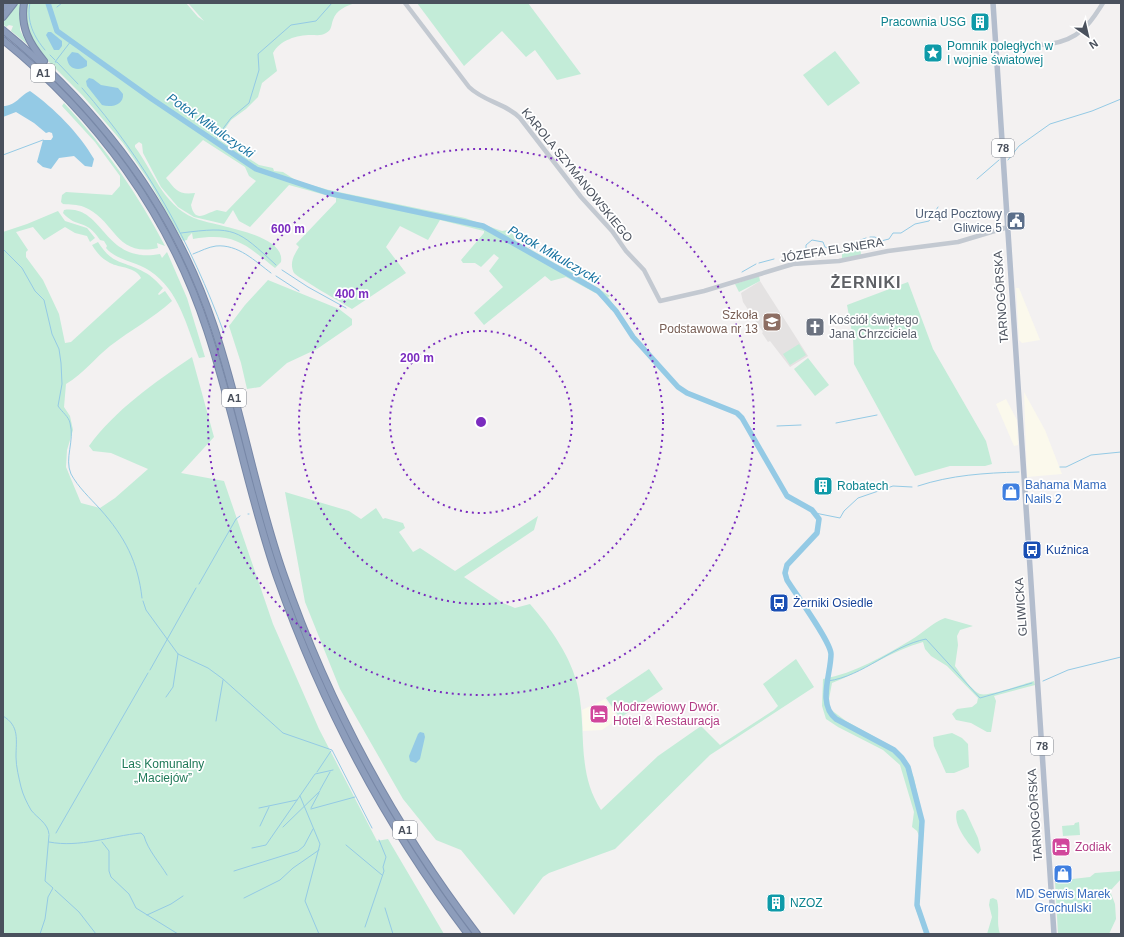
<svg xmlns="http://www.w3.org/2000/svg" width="1124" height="937" font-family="Helvetica,sans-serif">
<rect width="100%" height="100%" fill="#f3f1f1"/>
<g fill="#fbf9ec">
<polygon points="1016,288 1019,288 1040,340 1022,343 1019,340"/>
<polygon points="1024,392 1045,430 1062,474 1027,477"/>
<polygon points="1006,399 1017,420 1018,445 1014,446 996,404"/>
<polygon points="605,699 619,718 602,730 583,731 582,710"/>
</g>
<polygon fill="#e4e2e2" points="760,281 808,356 790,367 770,341 768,342 762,333 763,332 743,302 741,293"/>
<g fill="#c3ecd8" fill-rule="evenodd">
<polygon points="16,3 21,3 20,30 27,44 11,31 13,26 9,25 6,27 3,24 3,19"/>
<path d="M26,3h160l12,14 6,4 -16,-18h167c-9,3 -19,7 -22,17 -2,5 -1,10 -7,13 -4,3 -10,2 -15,2 -14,0 -31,5 -38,18l4,18 -15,12 -4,14 -12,12 -15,11 -13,19 41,26 14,3 1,3 9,1 14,9 32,9 136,28 37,13 6,-1 4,3 4,8 49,28 10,-1 -3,4 38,24 -2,1 8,11 -5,2 -12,-15 -33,-18 -15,4 -6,-5 -61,49 -10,-12 29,-26 -14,-16 10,-13 -5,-4 -13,13 -6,-4h-12l-2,-3 23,-27v-2l-44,-11 -12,20 -28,-14 -14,21 20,26 -54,36c-8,-5 -55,-32 -58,-36 -5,-10 0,-18 5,-26l-3,-3 40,-42v-4l-47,-13 -39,42 -11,-6 -6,-11 -9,14 -30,-7 -16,-10 -17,-20 -18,-34 -1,-9 -3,-2 -4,3v2c19,25 27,57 59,71 18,8 92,15 87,44l-6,6c-30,-24 -41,-36 -82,-29l-1,-6 -4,4 -1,3 -4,1 -34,-60 -26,-38 -40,-47 -42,-42 -15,-26zM203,140l42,27 4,9 7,5 -30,31 -9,-2c-11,3 -22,14 -26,-5l4,-12c-17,2 -19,-3 -29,-15z"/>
<polygon points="417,3 528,3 581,74 557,80 535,50 526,57 502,31 464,66"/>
<polygon points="835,51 860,83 828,106 803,75"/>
<path d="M64,103c41,44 74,91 101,143l-8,-3 1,5c-43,10 -43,-29 -74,-41 -7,-3 -14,-2 -21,-3l-2,-2 1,-7 4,-3 46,3 8,-9v-10l-25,-34 -33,-36z"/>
<path d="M64,210c40,-6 39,55 96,44l2,4 5,-6 20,46 18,59 -6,1c-12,-31 -20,-68 -49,-87 -14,-10 -33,-10 -44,-23l1,-2 -3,-5 -4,-1c-14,-22 -23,-11 -37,-27z"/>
<path d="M58,211l7,10 22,7 8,10 -5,4 -3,-6 -12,-3 -10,-6 -21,13 -11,-13 -17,5 12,18 -2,2v5l17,23 16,34 6,29 6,-1 70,-64c-5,-11 -21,-10 -31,-15 -9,-5 -13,-10 -18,-18l6,-3c15,24 25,18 46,30 8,4 13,10 19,16l-5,6 1,1 6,-4 7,10c-19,17 -41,29 -62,45 -15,12 -27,28 -44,38l-2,23 6,9 3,14 -6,20 -1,17 15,36 19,5 15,-10 33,-29 -37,-16 -18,-2 -4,-5c26,-36 66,-64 103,-89l22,80 -33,36 43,8 49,143 46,105 58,112 11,-2 56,95h-441v-702l24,-8z"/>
<polygon points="860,241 861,255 842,260 842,244"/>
<polygon points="759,276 760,281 739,292 735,284"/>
<polygon points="268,280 339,309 352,319 352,325 317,349 287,363 260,387 247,389 241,363 229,326 245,305"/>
<polygon points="908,282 933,349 986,441 992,464 985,466 950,466 915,476 854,364 853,338 847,305"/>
<polygon points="799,344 806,355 790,365 783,354"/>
<polygon points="808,358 829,385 815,396 794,369"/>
<path d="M285,492l64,19 12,8 15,-11 7,11 2,-1 18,5 2,5 -6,4 14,20 7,-4 35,23 83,-55 -4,14 -70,47 39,26 12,5 15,-4c20,23 42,54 48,84 9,43 -2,83 23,122l57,-54 43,-30 19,19 54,-35 4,-4 -15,-22 33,-25 18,28 -104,68 -95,94 -66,24 -6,4 -29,38 -53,-65 -25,-10 -33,-41 -63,-110 -35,-87z"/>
<path d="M945,618l28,8 -13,4 -3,6 1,9 -3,21c5,7 17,25 25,28 9,3 43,-10 54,-13l1,4 -41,11 2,5 -5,31h-4l-16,-9 -15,-3 -4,-6 5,-5 15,-2 5,-4 1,-5 -31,-32 -16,-10 -6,-7 -2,-7c-32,9 -60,29 -91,41l-3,16 1,10 16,12 47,26 15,17 6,14 10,48 -5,78 10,30h-4l-10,-27 5,-69 -3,-7 -5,-4 2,-15 -14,-47 -17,-15 -45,-23 -12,-8 -4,-13 1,-27c32,-6 61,-23 88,-39 12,-7 21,-17 34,-22z"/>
<polygon points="649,669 663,689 620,718 606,698"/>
<polygon points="952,733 962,738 968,744 969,767 954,773 946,773 934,746 933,737"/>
<path d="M963,809l3,3 12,26 3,12 -3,4c-9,-9 -26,-30 -21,-43z"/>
<polygon points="1079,822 1080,835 1063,836 1062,826 1074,825 1075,823"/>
<polygon points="1121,871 1121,879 1110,891 1115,904 1116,919 1109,934 1058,934 1055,881 1090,877 1095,873"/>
<path d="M993,898l4,2c3,12 -1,22 3,34h-13l5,-17 -3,-12 1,-6z"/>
</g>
<g fill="#94cae5">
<polygon points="48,32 51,32 62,41 62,46 59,50 54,50 46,35"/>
<path d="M72,52l6,1 9,8v5c-9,6 -19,3 -20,-8z"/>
<path d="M89,78l4,1 8,6 17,3 5,6c1,11 -12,14 -21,11l-15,-19 -1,-5z"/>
<path d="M30,91c24,17 49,42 64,68l-2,8 -7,-1 -11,-10 -15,2 -8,11 -8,-2 -6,-5 6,-22h8l2,-3 -1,-4 -3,-1 -3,1 -12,-10 -18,-11 -13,5v-11c13,0 16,-10 27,-15z"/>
<polygon points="420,732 424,733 425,737 420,759 416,763 410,761 409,756 418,734"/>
</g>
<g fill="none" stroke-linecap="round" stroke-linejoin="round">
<g stroke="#94cae5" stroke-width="1">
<path d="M30,3c-4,18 4,34 15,47"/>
<polyline points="57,7 62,3"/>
<polyline points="71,41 55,62 57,62 78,84"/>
<polyline points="50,55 55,60"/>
<path d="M82,88c64,73 109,155 142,245"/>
<polyline points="216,138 231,118 249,103 259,70 258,54 291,25 316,21 332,3"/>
<polyline points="213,141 214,140"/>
<polyline points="3,155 43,140"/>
<polyline points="1008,160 1019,146 1050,124 1092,111 1121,99"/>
<polyline points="977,179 999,160"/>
<path d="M181,233c54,-7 56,-4 95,32"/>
<polyline points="870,237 875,237 881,241 889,239 893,233 901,233 915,224 929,221 938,207"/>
<path d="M3,249l19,19 13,23 9,9 8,34 7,15 2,14 1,21 -4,22c4,6 11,11 12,17 5,18 -6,35 1,51 7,13 19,24 29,35 25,28 38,53 42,89"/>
<polyline points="806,251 806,245 812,240 823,242 825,247 836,252"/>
<polyline points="841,251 853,243 866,238"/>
<path d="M193,254c8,-3 15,-7 23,-8 22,-2 39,15 55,27"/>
<polyline points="795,259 803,255"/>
<polyline points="759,263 774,259"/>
<polyline points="282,270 308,287 346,308"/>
<polyline points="742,272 756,264"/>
<polyline points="276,276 299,291"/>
<polyline points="619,316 620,315"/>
<polyline points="836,423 877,415"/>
<polyline points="777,426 801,425"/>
<polyline points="1060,467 1066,467 1091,455 1121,452"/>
<path d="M918,486c33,-11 67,-13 101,-14"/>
<polyline points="815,513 840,518 844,511 858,498 893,486 912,487"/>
<polyline points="248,514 249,514"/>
<polyline points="199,584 236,519 240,516"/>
<polyline points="143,601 146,610 178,654 208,668 223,679 283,733 332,750 372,828"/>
<polyline points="150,670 196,588"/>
<path d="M828,681c36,-5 63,-35 98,-42l54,59 52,-15"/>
<polyline points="1043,681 1068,670 1121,657"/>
<polyline points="166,697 173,687 178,654"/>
<path d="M3,716c17,10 13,24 13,41 0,10 3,21 5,30 2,8 6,16 10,23 6,8 17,13 18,24"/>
<polyline points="216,721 223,680"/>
<polyline points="317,772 331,751"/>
<polyline points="320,790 330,772"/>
<polyline points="300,796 320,844 305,901 319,934"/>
<polyline points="259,808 297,800"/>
<polyline points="311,808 319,793"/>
<polyline points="311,809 355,797"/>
<polyline points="260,826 269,807"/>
<polyline points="283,827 320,791"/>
<polyline points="56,833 148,673"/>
<path d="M49,842c31,6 61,-6 92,-9l3,3c4,14 15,26 23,39"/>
<polyline points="102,842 109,851 109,871 111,877 129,894 136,908 178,934"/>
<polyline points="346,845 382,875"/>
<polyline points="252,848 266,845 315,774 333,770"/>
<polyline points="234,871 298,851 304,846 313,829"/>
<polyline points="55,890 79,912 96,934"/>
<polyline points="244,898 280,880 293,868 319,850"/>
<polyline points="385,908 393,934"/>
<polyline points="147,915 171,904 183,896"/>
<polyline points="365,927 384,871 383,867 386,857 379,840"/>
<polyline points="40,934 45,919 48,897 53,888 45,881 49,835"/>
</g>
<path stroke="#94cae5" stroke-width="5.5" d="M48,3l9,28 95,68 104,70 72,24 155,33 115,65 18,20 17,26 45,50 9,6 50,20 5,5 45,78 25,14 7,9 -2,14 -30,32 -2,8 2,7c8,13 44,62 44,74 0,20 -14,50 5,65l58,31 8,8 6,9 14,54 -5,84 10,29"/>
<g stroke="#7888a7" stroke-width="8">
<g id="highway">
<path d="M24,3c-4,24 5,40 20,58"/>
<polyline points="3,8 7,3"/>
<polyline points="3,17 14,3"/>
<path d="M3,30c98,80 171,176 211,297 27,81 41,166 69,246 45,130 111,252 194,361"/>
<path d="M3,40c94,76 166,174 204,290 27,81 42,166 70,247 45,128 109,249 191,357"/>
</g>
</g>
<g stroke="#c3c9d1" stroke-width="4.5">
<path d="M405,3l64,84c15,15 37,16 51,31l61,79 31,34 14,20 18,19 16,31 44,-10 89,-27 46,-3 49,-10 70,-9 50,-15"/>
<path d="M996,46c28,-1 64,4 86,-16 9,-7 15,-18 21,-27"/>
</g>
<polyline stroke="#b3bdcd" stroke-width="5.5" points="993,3 1054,934"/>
<use href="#highway" stroke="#8d9dbb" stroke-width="6"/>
</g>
<g fill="none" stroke="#7b2cbf" stroke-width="2" stroke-dasharray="2 4">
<circle cx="481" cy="422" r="91"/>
<circle cx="481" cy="422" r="182"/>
<circle cx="481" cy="422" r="273"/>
</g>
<defs>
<g id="building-square" transform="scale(1)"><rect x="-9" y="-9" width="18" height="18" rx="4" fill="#0f9aa8" stroke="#fff"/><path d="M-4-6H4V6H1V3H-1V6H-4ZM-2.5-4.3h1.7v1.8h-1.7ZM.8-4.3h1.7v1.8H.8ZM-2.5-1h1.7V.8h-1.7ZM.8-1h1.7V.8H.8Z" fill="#fff"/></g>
<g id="sight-square" transform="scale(1)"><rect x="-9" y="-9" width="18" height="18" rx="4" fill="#0f9aa8" stroke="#fff"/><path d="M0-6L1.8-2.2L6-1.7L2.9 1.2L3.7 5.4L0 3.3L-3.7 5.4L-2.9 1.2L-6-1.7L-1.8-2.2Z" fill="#fff"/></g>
<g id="civic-square" transform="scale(1)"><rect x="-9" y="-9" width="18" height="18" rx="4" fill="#5c6f8a" stroke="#fff"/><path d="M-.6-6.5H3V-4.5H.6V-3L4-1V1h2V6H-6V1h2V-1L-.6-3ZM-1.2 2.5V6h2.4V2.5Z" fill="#fff"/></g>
<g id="school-square" transform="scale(1)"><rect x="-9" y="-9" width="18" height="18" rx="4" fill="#8d6e63" stroke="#fff"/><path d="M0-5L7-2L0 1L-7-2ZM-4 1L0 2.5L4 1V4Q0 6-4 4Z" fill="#fff"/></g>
<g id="church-square" transform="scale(1)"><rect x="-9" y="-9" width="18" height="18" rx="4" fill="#6b7280" stroke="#fff"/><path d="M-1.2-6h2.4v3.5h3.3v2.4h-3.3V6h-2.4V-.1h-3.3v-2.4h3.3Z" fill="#fff"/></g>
<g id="shop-square" transform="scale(1)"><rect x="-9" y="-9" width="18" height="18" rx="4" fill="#3f7fe0" stroke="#fff"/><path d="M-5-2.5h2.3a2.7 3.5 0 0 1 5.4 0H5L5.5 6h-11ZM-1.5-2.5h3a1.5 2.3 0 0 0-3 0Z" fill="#fff"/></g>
<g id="bus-square" transform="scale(1)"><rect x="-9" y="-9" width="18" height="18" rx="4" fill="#1a4fb4" stroke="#fff"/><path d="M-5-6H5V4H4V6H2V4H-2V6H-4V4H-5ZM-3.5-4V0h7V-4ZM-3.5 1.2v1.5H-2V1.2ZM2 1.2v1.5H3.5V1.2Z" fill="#fff"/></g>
<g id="hotel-square" transform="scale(1)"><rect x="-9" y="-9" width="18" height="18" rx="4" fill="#d1479c" stroke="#fff"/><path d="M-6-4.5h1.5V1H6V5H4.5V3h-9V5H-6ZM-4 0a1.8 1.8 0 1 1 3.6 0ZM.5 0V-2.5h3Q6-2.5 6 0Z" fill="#fff"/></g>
</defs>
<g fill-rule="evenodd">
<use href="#building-square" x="980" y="22"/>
<use href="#sight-square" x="933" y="53"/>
<use href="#civic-square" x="1016" y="221"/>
<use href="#school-square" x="772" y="322"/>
<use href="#church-square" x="815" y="327"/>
<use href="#building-square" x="823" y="486"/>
<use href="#shop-square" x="1011" y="492"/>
<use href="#bus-square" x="1032" y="550"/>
<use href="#bus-square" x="779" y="603"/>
<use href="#hotel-square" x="599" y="714"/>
<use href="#hotel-square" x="1061" y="847"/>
<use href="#shop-square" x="1063" y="874"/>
<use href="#building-square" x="776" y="903"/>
</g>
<g text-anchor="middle" stroke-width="3.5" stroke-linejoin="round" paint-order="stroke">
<g fill="#fff" stroke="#80858e" stroke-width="1">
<rect x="31" y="64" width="24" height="18" rx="3"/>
<rect x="992" y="139" width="22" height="18" rx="3"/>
<rect x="222" y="389" width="24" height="18" rx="3"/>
<rect x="1031" y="737" width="22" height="18" rx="3"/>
<rect x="393" y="821" width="24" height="18" rx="3"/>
</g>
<g font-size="11" font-weight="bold" fill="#4a515d">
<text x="43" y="77">A1</text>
<text x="1003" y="152">78</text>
<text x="234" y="402">A1</text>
<text x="1042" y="750">78</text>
<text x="405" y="834">A1</text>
</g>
<g font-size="12" fill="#0d838f" stroke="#fff" text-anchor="start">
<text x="966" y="26" text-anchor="end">Pracownia USG</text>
<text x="947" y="50">Pomnik poległych w<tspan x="947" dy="14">I wojnie światowej</tspan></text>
<text x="837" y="490">Robatech</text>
<text x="790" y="907">NZOZ</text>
</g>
<g font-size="12" fill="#4a515d" stroke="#fff">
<text transform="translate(577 175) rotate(51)" y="4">KAROLA SZYMANOWSKIEGO</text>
<text transform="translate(832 250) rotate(-9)" y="4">JÓZEFA ELSNERA</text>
<text transform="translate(1001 297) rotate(-94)" y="4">TARNOGÓRSKA</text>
<text transform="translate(1021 607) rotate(-94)" y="4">GLIWICKA</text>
<text transform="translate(1035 815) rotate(-94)" y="4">TARNOGÓRSKA</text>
</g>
<g font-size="12" fill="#4e5e75" stroke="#fff" text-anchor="end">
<text x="1002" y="218">Urząd Pocztowy<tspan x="1002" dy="14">Gliwice 5</tspan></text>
</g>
<g font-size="12" fill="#785e54" stroke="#fff" text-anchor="end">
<text x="758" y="319">Szkoła<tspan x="758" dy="14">Podstawowa nr 13</tspan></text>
</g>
<g font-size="12" fill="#5b616d" stroke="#fff" text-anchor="start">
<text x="829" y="324">Kościół świętego<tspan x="829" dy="14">Jana Chrzciciela</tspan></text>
</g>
<g font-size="12" fill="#366cbe" stroke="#fff" text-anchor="start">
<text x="1025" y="489">Bahama Mama<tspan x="1025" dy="14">Nails 2</tspan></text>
<text x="1063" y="898" text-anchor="middle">MD Serwis Marek<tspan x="1063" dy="14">Grochulski</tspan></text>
</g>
<g font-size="12" fill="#164399" stroke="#fff" text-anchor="start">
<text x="1046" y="554">Kuźnica</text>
<text x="793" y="607">Żerniki Osiedle</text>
</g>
<g font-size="12" fill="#b23c85" stroke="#fff" text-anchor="start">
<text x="613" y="711">Modrzewiowy Dwór.<tspan x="613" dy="14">Hotel &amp; Restauracja</tspan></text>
<text x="1075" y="851">Zodiak</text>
</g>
<g font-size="12" fill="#1f7958" stroke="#fff">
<text x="163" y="768">Las Komunalny<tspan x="163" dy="14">„Maciejów”</tspan></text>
</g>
<g font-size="13" font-style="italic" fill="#1873a1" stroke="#fff">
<text transform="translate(211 125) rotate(35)" y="5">Potok Mikulczycki</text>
<text transform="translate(554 254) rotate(30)" y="5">Potok Mikulczycki</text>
</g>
<g font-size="16" font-weight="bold" letter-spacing="1" fill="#5e6065" stroke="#fff">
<text x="866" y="288">ŻERNIKI</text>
</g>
</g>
<circle cx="481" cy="422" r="6" fill="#7b2cbf" stroke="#fff" stroke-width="2"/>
<g font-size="12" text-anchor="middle" font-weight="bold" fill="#7b2cbf" stroke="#fff" stroke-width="3.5" stroke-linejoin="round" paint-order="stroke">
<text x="288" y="233">600 m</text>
<text x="352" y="298">400 m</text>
<text x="417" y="362">200 m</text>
</g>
<rect width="1124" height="937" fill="none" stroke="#4a515d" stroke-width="8"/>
<g transform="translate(1088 36) rotate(146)" stroke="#ffffff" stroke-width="3" paint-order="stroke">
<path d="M0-3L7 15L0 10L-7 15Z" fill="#4a515d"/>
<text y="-6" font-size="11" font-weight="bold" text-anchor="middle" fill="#4a515d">N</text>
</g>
</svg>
